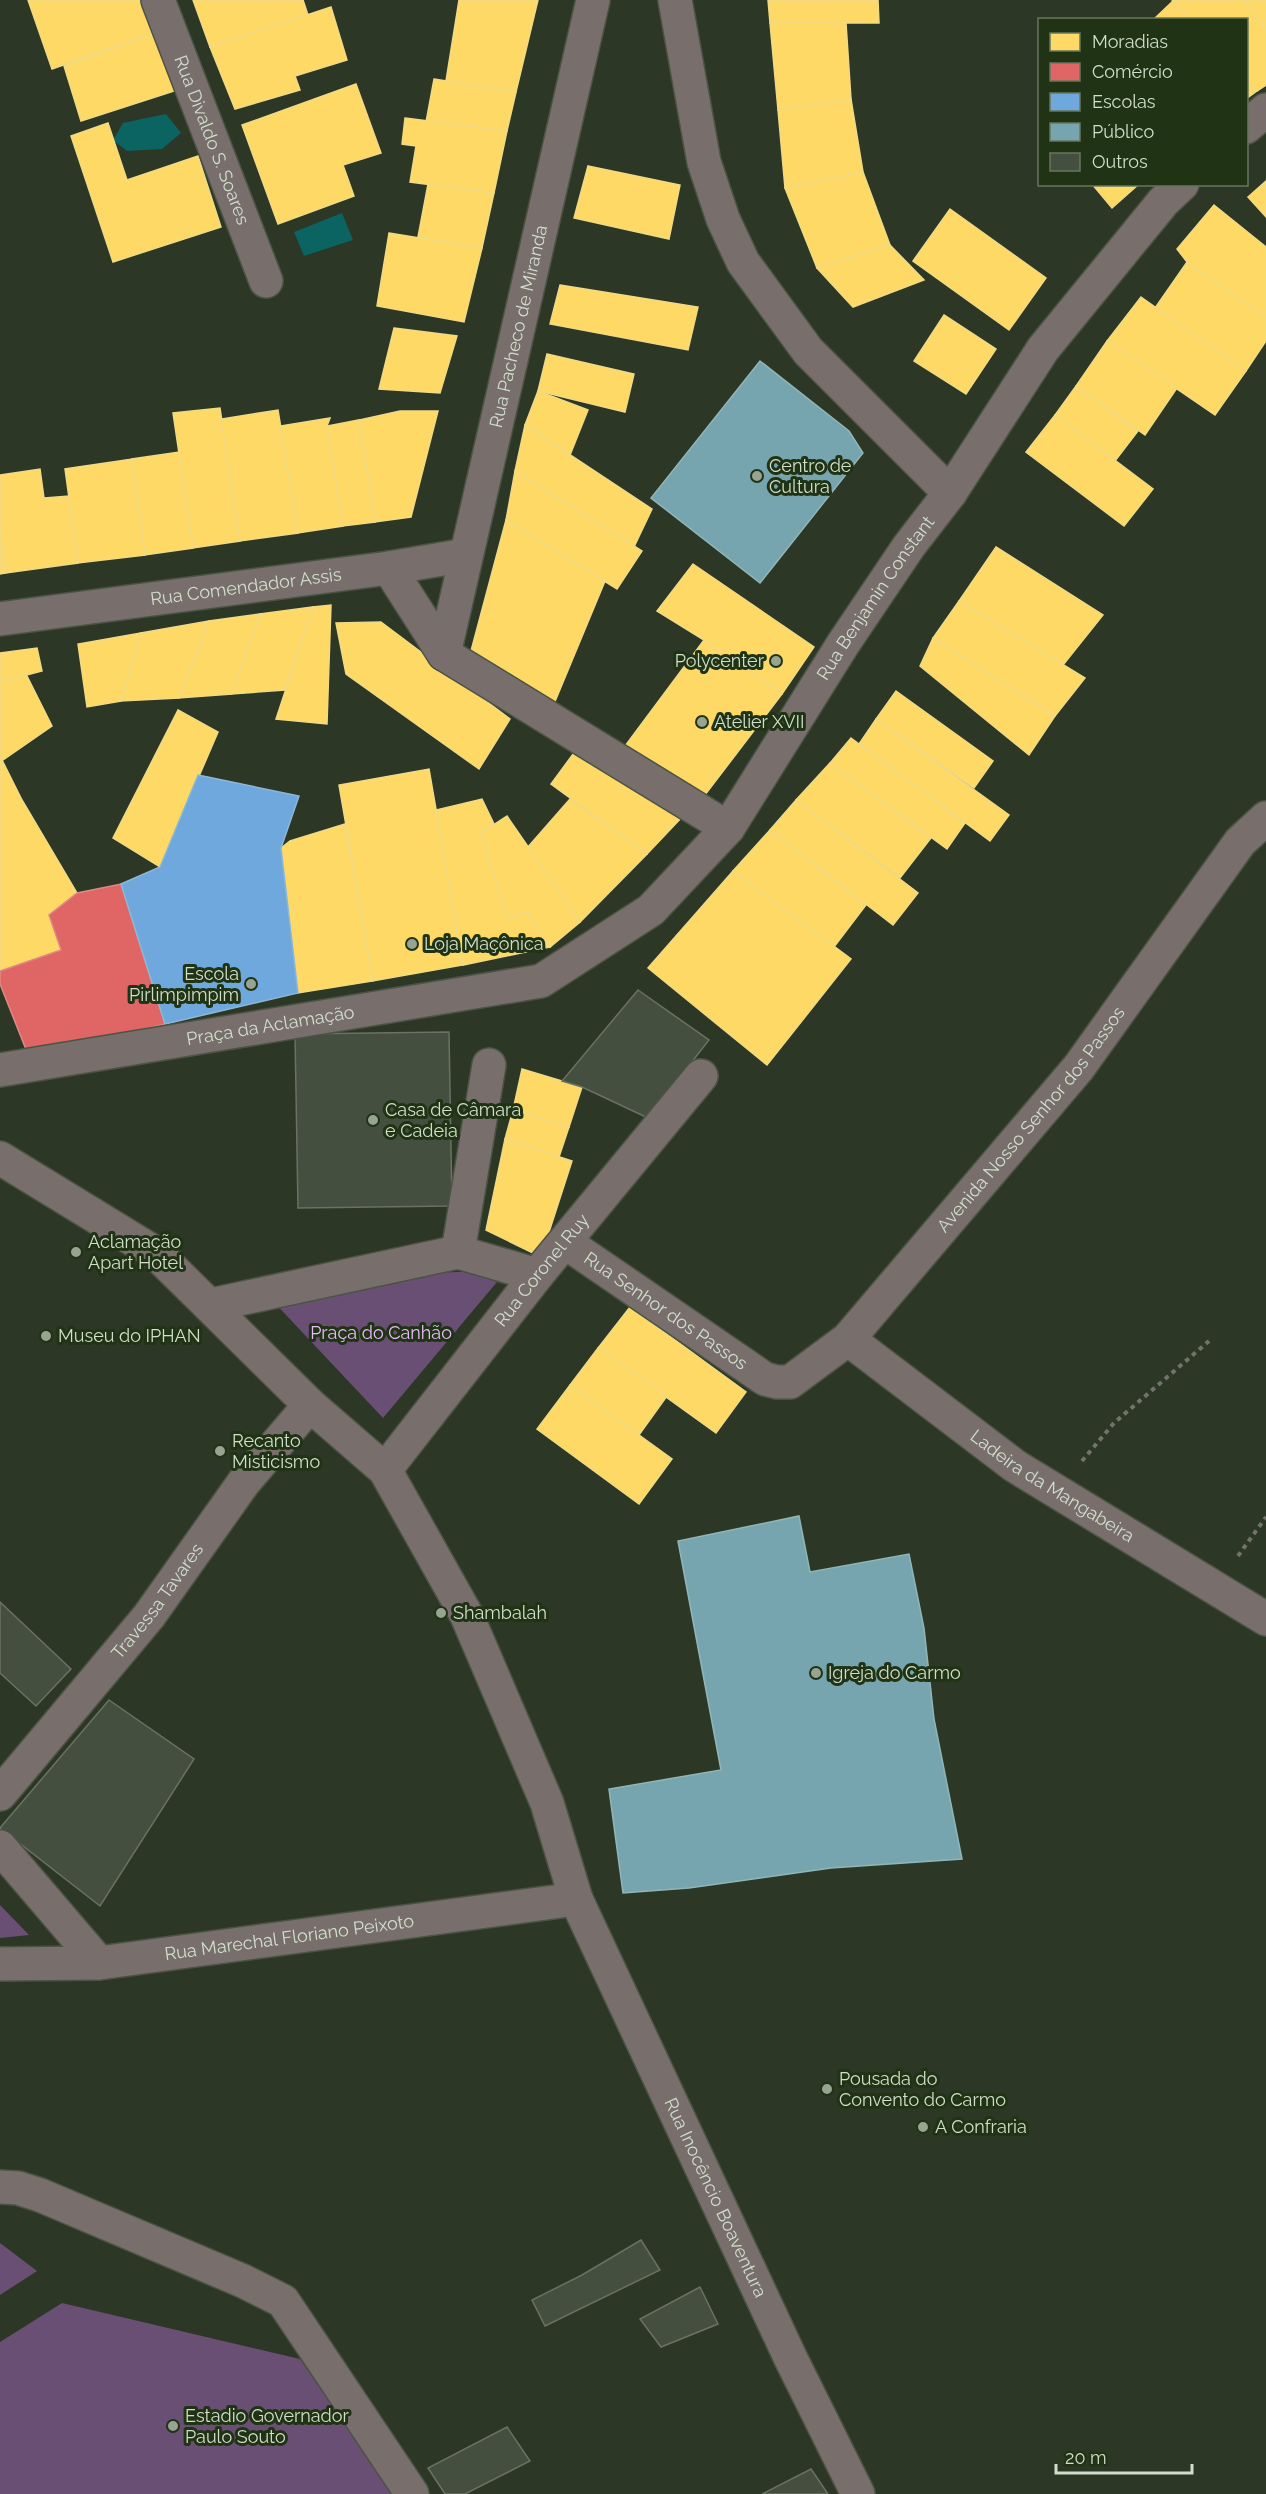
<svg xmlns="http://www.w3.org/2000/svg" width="1266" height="2494" font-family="Raleway,sans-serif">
<rect width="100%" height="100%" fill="#2c3725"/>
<g fill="#694f74">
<polygon points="507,1270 383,1418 253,1280"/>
<polygon points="0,1905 29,1935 0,1938"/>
<polygon points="0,2243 37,2271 0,2295"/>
<polygon points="62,2303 300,2359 394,2494 0,2494 0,2342"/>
</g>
<g fill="#0b6462">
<polygon points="166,114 181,133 162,149 127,151 113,140 123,123"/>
<polygon points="342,213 353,240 304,256 294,232"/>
</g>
<g fill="#ffd966" stroke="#f1da84" stroke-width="1.5">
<polygon points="28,0 142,0 154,33 52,69"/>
<polygon points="193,0 303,0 308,15 210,47"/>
<polygon points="459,0 538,0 516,92 446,81"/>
<polygon points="768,0 878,0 879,23 770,23"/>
<polygon points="1172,0 1244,0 1266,30 1266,85 1257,91 1246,80 1246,20 1190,20"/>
<polygon points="1244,0 1266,0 1266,30"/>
<polygon points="1173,1 1190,20 1153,20"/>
<polygon points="331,7 347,60 295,76 300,90 235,109 210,47"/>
<polygon points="770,23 846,23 851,99 778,110"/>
<polygon points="154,33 177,90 81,121 64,66"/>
<polygon points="434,79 516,92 507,131 426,122"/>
<polygon points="1246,80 1257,91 1246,99"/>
<polygon points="356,84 381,153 343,165 354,196 278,224 242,125"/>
<polygon points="851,99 863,172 785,188 778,110"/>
<polygon points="405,118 507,131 494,193 410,182 416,146 402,144"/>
<polygon points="108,123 127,180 198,156 221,227 113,262 71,136"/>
<polygon points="588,166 680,185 669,239 574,218"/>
<polygon points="863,172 890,245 817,268 785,188"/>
<polygon points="1266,181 1266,217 1248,197"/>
<polygon points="428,184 494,193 482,248 418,237"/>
<polygon points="1092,184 1139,184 1112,208"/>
<polygon points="1214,205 1266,247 1266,318 1187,262 1177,249"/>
<polygon points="950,209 1046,278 1009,330 913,261"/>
<polygon points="389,233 482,248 464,322 377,306"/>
<polygon points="890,245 924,280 853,307 817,268"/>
<polygon points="1187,262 1266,318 1266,341 1246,371 1155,308"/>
<polygon points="560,285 698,307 688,350 550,324"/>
<polygon points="1141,297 1246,371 1215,415 1107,341"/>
<polygon points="944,315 996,349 966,394 914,361"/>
<polygon points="394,328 457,336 440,393 379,389"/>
<polygon points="1107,341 1177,388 1145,435 1076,386"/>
<polygon points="547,354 634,374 625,412 538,391"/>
<polygon points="1076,386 1138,431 1115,461 1055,415"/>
<polygon points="538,391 588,410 570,455 525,425"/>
<polygon points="220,408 240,541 193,548 173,413"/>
<polygon points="278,410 298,533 240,541 221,419"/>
<polygon points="400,411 438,411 411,517 375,522 359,420"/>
<polygon points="1055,415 1153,489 1124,526 1026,452"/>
<polygon points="330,418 327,426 343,526 298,533 280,426"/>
<polygon points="359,420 375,522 343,526 327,426"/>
<polygon points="525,425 652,509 634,547 515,471"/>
<polygon points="179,452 193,548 145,555 132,459"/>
<polygon points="132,459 145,555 78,563 65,469"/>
<polygon points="40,469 44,498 69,496 78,563 6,573 0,534 0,475"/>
<polygon points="515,471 642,551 617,589 506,520"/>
<polygon points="506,520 605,581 554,704 471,651"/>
<polygon points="0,534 6,573 0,574"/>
<polygon points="996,547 1103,615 1063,665 959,601"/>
<polygon points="693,564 814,647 782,694 704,640 657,611"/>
<polygon points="959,601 1085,678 1055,716 933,638"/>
<polygon points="331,605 327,724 276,719 313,607"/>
<polygon points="313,607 285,690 232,694 260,614"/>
<polygon points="260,614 232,694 179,698 209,621"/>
<polygon points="209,621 179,698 121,701 141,633"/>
<polygon points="381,622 510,719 479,769 346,674 336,623"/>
<polygon points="141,633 121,701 87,707 78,644"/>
<polygon points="933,638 1055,716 1029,755 920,666"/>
<polygon points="704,640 782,694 698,804 622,750"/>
<polygon points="37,648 42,671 0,682 0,653"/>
<polygon points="26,674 52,726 3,760 0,756 0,682"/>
<polygon points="896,691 993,761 974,788 876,719"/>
<polygon points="178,710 218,732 160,867 113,838"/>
<polygon points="876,719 1009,815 990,841 859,744"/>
<polygon points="851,738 965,823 947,849 830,763"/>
<polygon points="579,746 681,818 647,854 551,784"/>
<polygon points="0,756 22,800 77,893 49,915 61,950 0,971"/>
<polygon points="830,763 931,838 900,878 796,800"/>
<polygon points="429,769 463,965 373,981 339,785"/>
<polygon points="482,799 494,824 481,833 507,918 528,912 550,947 463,965 436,810"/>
<polygon points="570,799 647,854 580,922 527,848"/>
<polygon points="796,800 918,893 893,925 770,830"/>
<polygon points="507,816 580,922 550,947 528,912 507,918 481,833"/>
<polygon points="345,824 373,981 298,993 281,848 290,841"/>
<polygon points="770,830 866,905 834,947 733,871"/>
<polygon points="733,871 851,959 767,1065 648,968"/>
<polygon points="522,1069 582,1087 569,1127 513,1110"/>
<polygon points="513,1110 569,1127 559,1157 505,1139"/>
<polygon points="505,1139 572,1161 541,1257 486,1230"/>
<polygon points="630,1307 746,1392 716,1433 598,1348"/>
<polygon points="598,1348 667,1396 639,1435 570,1385"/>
<polygon points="570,1385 672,1459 639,1504 537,1429"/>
</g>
<polygon fill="#e06666" stroke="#dc8a84" stroke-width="1.5" points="121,884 165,1024 29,1057 0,984 0,971 61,950 49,915 77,893"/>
<polygon fill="#6fa8dc" stroke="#8cb8d7" stroke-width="1.5" points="198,775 299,796 281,848 298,993 165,1024 121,884 160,867"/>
<g fill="#76a5af" stroke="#91b6b7" stroke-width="1.5">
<polygon points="760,361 849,431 863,453 760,583 651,498"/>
<polygon points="799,1516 810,1572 909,1554 924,1628 934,1719 962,1859 831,1868 689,1888 623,1893 609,1789 721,1770 678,1541"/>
</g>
<g fill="#454f40" stroke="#697263" stroke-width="1.5">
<polygon points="638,990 709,1040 648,1118 582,1087 562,1081"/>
<polygon points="449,1032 452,1206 298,1208 295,1034"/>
<polygon points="0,1602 71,1669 36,1706 0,1673"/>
<polygon points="109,1700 194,1759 100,1906 0,1828"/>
<polygon points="641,2240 660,2270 545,2326 532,2300 582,2275"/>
<polygon points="700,2287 718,2324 661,2347 640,2319"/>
<polygon points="507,2427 530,2461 465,2494 445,2494 428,2468"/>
<polygon points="811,2469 828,2494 762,2494"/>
</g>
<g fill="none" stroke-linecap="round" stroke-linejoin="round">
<g stroke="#4b5345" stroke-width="36">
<g id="minor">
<path id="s1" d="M158,0l108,281"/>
<polyline points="675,0 704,162 723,219 743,262 808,351 950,493"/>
<polyline points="1246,127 1266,110"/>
<polyline points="389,568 466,555"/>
<path id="s2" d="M0,619l389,-51 55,86 284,174"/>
<path id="s3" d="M444,654l149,-654"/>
<path id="s4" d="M0,1070l541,-89 110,-71 77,-82 115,-184 66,-98 41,-53 93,-144 120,-147 19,-18"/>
<path id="s5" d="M0,1158l157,96 153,151 75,65 82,146 80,187 29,96 214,458 68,137"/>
<path id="s6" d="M565,1242l200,137 12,3h13l58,-43 231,-272 161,-225 26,-24"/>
<polyline points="458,1252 489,1065"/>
<polyline points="211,1305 458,1252 537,1275"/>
<path id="s7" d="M848,1339l167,127 251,153"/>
<path id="s8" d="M385,1470l152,-195 164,-199"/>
<path id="s9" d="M0,1794l149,-178 95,-134 66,-77"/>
<polyline points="0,1847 99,1963"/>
<path id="s10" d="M0,1964l99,-1 477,-64"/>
<polyline points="0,2187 18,2188 40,2195 243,2281 283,2301 412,2494"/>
</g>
</g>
<g stroke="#74726c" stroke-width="4" stroke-dasharray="4.5 4.5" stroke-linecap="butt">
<polyline points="1082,1461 1114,1423 1209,1341"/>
<polyline points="1238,1556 1266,1517"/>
</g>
<use href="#minor" stroke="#786f6d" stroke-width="33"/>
</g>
<g fill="#97a491" stroke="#203314" stroke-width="2">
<circle cx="757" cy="476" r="6"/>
<circle cx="776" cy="661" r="6"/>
<circle cx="702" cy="722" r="6"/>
<circle cx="412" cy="944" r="6"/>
<circle cx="251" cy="984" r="6"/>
<circle cx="373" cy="1120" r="6"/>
<circle cx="76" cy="1252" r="6"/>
<circle cx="46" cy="1336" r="6"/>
<circle cx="220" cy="1451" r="6"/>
<circle cx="441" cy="1613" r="6"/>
<circle cx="816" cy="1673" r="6"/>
<circle cx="827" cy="2089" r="6"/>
<circle cx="923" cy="2127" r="6"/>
<circle cx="173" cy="2426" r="6"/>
</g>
<g text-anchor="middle" stroke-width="6" stroke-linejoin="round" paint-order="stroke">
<g font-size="18" fill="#d1decb" stroke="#203314">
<text dy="6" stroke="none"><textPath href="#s1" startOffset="150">Rua Divaldo S. Soares</textPath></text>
<text dy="6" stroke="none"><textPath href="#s3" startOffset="336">Rua Pacheco de Miranda</textPath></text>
<text dy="6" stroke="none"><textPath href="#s2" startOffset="248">Rua Comendador Assis</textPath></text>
<text dy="6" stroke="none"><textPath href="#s4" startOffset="1065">Rua Benjamin Constant</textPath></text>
<text dy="6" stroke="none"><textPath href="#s4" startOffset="274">Praça da Aclamação</textPath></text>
<text dy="6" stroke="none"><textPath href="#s6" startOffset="626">Avenida Nosso Senhor dos Passos</textPath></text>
<text dy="6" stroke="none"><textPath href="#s8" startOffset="254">Rua Coronel Ruy</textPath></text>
<text dy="6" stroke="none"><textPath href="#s6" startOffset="122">Rua Senhor dos Passos</textPath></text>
<text dy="6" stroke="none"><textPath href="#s7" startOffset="252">Ladeira da Mangabeira</textPath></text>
<text dy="6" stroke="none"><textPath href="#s9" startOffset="249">Travessa Tavares</textPath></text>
<text dy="6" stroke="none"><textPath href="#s10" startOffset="291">Rua Marechal Floriano Peixoto</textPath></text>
<text dy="6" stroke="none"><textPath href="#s5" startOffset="1299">Rua Inocêncio Boaventura</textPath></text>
</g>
<g font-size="18" fill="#d1decb" stroke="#203314" text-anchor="start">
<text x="769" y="472">Centro de<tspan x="769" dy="21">Cultura</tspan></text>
<text x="764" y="667" text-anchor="end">Polycenter</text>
<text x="714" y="728">Atelier XVII</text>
<text x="424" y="950">Loja Maçônica</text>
<text x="239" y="980" text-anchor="end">Escola<tspan x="239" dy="21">Pirlimpimpim</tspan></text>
<text x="385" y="1116">Casa de Câmara<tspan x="385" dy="21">e Cadeia</tspan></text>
<text x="88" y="1248">Aclamação<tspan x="88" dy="21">Apart Hotel</tspan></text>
<text x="58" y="1342">Museu do IPHAN</text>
<text x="232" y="1447">Recanto<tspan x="232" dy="21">Misticismo</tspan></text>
<text x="453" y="1619">Shambalah</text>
<text x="828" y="1679">Igreja do Carmo</text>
<text x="839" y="2085">Pousada do<tspan x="839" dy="21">Convento do Carmo</tspan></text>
<text x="935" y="2133">A Confraria</text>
<text x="185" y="2422">Estadio Governador<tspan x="185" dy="21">Paulo Souto</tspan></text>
</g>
<g font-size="18" fill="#e8bbfd" stroke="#203314">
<text x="381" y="1339">Praça do Canhão</text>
</g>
</g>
<rect x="1038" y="18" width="210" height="168" fill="#203314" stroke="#67775d" stroke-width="1.5"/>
<rect x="1050" y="33" width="30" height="18" fill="#ffd966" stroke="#67775d" stroke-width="1.5"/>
<text x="1092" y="48" font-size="18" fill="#d1decb">Moradias</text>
<rect x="1050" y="63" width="30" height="18" fill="#e06666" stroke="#67775d" stroke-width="1.5"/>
<text x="1092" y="78" font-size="18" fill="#d1decb">Comércio</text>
<rect x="1050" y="93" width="30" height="18" fill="#6fa8dc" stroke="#67775d" stroke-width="1.5"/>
<text x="1092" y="108" font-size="18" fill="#d1decb">Escolas</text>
<rect x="1050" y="123" width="30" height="18" fill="#76a5af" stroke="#67775d" stroke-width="1.5"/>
<text x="1092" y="138" font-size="18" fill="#d1decb">Público</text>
<rect x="1050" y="153" width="30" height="18" fill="#454f40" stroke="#67775d" stroke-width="1.5"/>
<text x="1092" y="168" font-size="18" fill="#d1decb">Outros</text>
<path d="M1056 2464v9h136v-9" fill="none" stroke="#d1decb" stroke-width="3"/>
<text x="1065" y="2464" font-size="18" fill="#d1decb" stroke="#203314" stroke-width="4.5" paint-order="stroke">20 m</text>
</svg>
